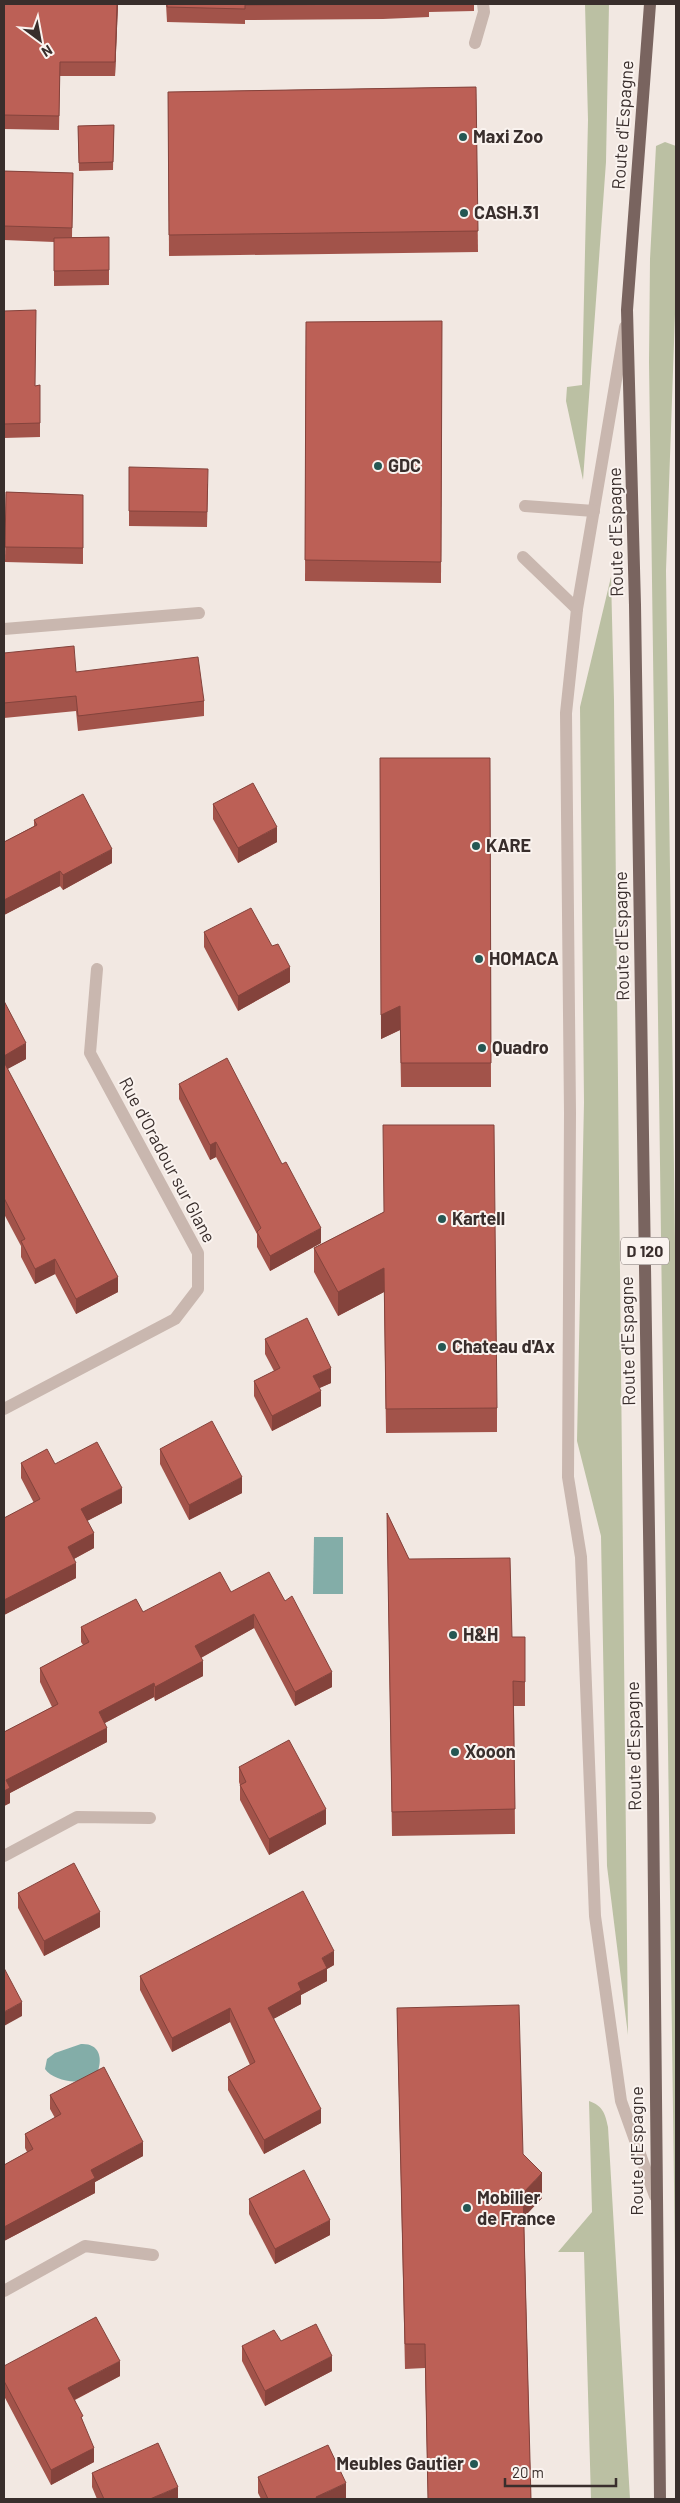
<svg xmlns="http://www.w3.org/2000/svg" width="680" height="2503" font-family="Barlow,sans-serif">
<rect width="100%" height="100%" fill="#f2e8e2"/>
<g fill="#bbc0a3">
<polygon points="585,4 609,4 606,162 583,480 566,401 567,387 582,385 588,120"/>
<polygon points="665,142 676,146 676,286 666,571 676,1318 676,2329 649,362 650,259 656,146"/>
<polygon points="611,577 614,700 628,2035 607,1866 601,1536 577,1441 584,1102 580,707"/>
<path d="M589,2101c14,5 16,12 19,26l22,372h-39l-7,-247h-26l34,-40z"/>
</g>
<g fill="#83ada8">
<polygon points="314,1537 343,1537 343,1594 313,1594"/>
<path d="M81,2044c17,-1 22,12 17,27 -6,3 -12,8 -19,10 -10,2 -28,-3 -34,-12l2,-10 8,-6z"/>
</g>
<g fill="none" stroke-linecap="round" stroke-linejoin="round">
<g stroke="#c9b7af" stroke-width="12">
<polyline points="475,43 484,12 483,4"/>
<polyline points="625,327 577,609 566,713 570,1113 568,1477 581,1557 595,1916 621,2101 655,2196"/>
<polyline points="525,506 594,511"/>
<polyline points="523,557 577,609"/>
</g>
<g stroke="#c9b7af" stroke-width="12">
<polyline points="4,629 199,613"/>
<polyline points="4,1409 175,1319 198,1289 198,1253 90,1053 97,969"/>
<polyline points="4,1856 77,1817 150,1818"/>
<polyline points="4,2291 85,2246 153,2255"/>
</g>
<polyline stroke="#79645f" stroke-width="12" points="650,4 627,310 635,605 653,1796 660,2499"/>
</g>
<g fill="#a2534a">
<polygon points="4,4 118,4 115,76 60,76 59,130 4,129"/>
<polygon points="166,4 474,4 474,11 429,12 429,17 383,19 245,20 245,24 167,22"/>
<polygon points="476,87 478,252 169,256 168,92"/>
<polygon points="114,125 113,170 79,171 78,126"/>
<polygon points="4,171 73,173 72,237 109,237 109,285 54,286 54,242 4,240"/>
<polygon points="4,311 35,386 40,385 40,437 4,438"/>
<polygon points="442,321 441,583 305,581 306,322"/>
<polygon points="129,467 208,484 207,527 129,526"/>
<polygon points="6,492 83,495 83,564 5,562"/>
<polygon points="4,653 76,672 204,701 204,716 78,731 76,711 4,718"/>
<polygon points="380,758 490,758 491,1087 401,1087 400,1030 381,1039"/>
<polygon points="213,804 277,842 238,863 213,819"/>
<polygon points="34,820 112,863 63,890 60,886 4,915 4,842 34,826"/>
<polygon points="204,932 290,982 238,1011 204,947"/>
<polygon points="4,1001 26,1059 7,1069 118,1292 76,1314 55,1274 35,1284 21,1257 21,1246 4,1214"/>
<polygon points="179,1084 321,1243 270,1271 257,1247 257,1234 216,1157 210,1160 179,1099"/>
<polygon points="384,1212 497,1408 497,1432 386,1433 384,1292 338,1316 314,1272 314,1248"/>
<polygon points="265,1339 331,1383 319,1388 321,1406 272,1431 254,1396 254,1381 274,1371 265,1354"/>
<polygon points="160,1449 242,1493 189,1520 160,1464"/>
<polygon points="21,1463 55,1464 122,1503 87,1521 94,1548 74,1559 76,1578 4,1615 4,1518 34,1503 21,1478"/>
<polygon points="387,1513 409,1559 512,1637 525,1637 525,1706 514,1706 515,1834 392,1836"/>
<polygon points="231,1592 332,1687 295,1706 254,1628 201,1658 203,1676 155,1701 154,1697 105,1723 107,1742 10,1793 10,1803 4,1806 4,1732 52,1707 40,1682 40,1668 83,1645 81,1642 81,1627 143,1612"/>
<polygon points="239,1767 326,1824 269,1855 240,1800 240,1785 239,1782"/>
<polygon points="18,1893 100,1927 44,1956 18,1908"/>
<polygon points="334,1965 327,1969 327,1981 301,1995 301,2004 273,2019 321,2123 264,2154 228,2090 228,2077 250,2065 230,2022 172,2052 140,1990 140,1976"/>
<polygon points="397,2008 523,2154 542,2198 524,2217 531,2499 428,2499 425,2368 405,2369"/>
<polygon points="50,2095 143,2156 95,2182 95,2193 4,2241 4,2165 27,2152 25,2148 25,2134 55,2118 50,2109"/>
<polygon points="249,2199 330,2235 275,2264 249,2214"/>
<polygon points="281,2341 332,2371 265,2406 242,2361 242,2346"/>
<polygon points="4,2366 120,2376 75,2400 83,2422 94,2462 51,2485 4,2396"/>
<polygon points="92,2473 178,2499 97,2499 92,2487"/>
<polygon points="258,2477 346,2498 343,2499 261,2499 258,2493"/>
</g>
<g fill="#84433c">
<polygon points="117,4 118,4 115,76 115,62"/>
<polygon points="277,827 277,842 238,863 238,848"/>
<polygon points="112,849 112,863 63,890 63,875"/>
<polygon points="60,871 60,886 4,915 4,900"/>
<polygon points="290,967 290,982 238,1011 238,996"/>
<polygon points="400,1006 400,1030 381,1039 381,1015"/>
<polygon points="26,1043 26,1059 4,1071 4,1056"/>
<polygon points="216,1142 216,1157 210,1160 210,1145"/>
<polygon points="321,1228 321,1243 270,1271 270,1256"/>
<polygon points="55,1259 55,1274 35,1284 35,1269"/>
<polygon points="384,1268 384,1292 338,1316 338,1292"/>
<polygon points="118,1277 118,1292 76,1314 76,1299"/>
<polygon points="331,1368 331,1383 313,1391 313,1376"/>
<polygon points="321,1391 321,1406 272,1431 272,1416"/>
<polygon points="242,1477 242,1493 189,1520 189,1505"/>
<polygon points="122,1488 122,1503 81,1524 81,1509"/>
<polygon points="94,1533 94,1548 68,1562 68,1547"/>
<polygon points="76,1563 76,1578 4,1615 4,1600"/>
<polygon points="254,1614 254,1628 195,1661 195,1646"/>
<polygon points="203,1661 203,1676 155,1701 155,1687"/>
<polygon points="332,1672 332,1687 295,1706 295,1692"/>
<polygon points="154,1683 154,1697 99,1726 99,1712"/>
<polygon points="107,1728 107,1742 10,1793 10,1803 4,1806 4,1791 6,1780"/>
<polygon points="326,1809 326,1824 269,1855 269,1839"/>
<polygon points="100,1912 100,1927 44,1956 44,1941"/>
<polygon points="334,1951 334,1965 327,1969 327,1981 301,1995 301,2004 268,2022 268,2008 298,1983 322,1958"/>
<polygon points="22,2002 22,2016 4,2026 4,2012"/>
<polygon points="230,2008 230,2022 172,2052 172,2038"/>
<polygon points="321,2109 321,2123 264,2154 264,2140"/>
<polygon points="143,2142 143,2156 95,2182 95,2193 4,2241 4,2227 91,2170"/>
<polygon points="542,2173 542,2198 523,2218 523,2193"/>
<polygon points="330,2220 330,2235 275,2264 275,2249"/>
<polygon points="332,2356 332,2371 265,2406 265,2391"/>
<polygon points="120,2361 120,2376 68,2403 68,2388"/>
<polygon points="94,2448 94,2462 51,2485 51,2470"/>
<polygon points="346,2483 346,2498 343,2499 316,2499 316,2497"/>
<polygon points="178,2487 178,2499 150,2499"/>
</g>
<g fill="#bc6056" stroke="#84433c">
<polygon points="4,4 117,4 115,62 60,62 59,116 4,115"/>
<polygon points="167,4 388,4 245,5 245,9 167,7"/>
<polygon points="476,87 478,231 169,235 168,92"/>
<polygon points="114,125 113,162 79,163 78,126"/>
<polygon points="4,171 73,173 72,228 4,226"/>
<polygon points="109,237 109,270 54,271 54,238"/>
<polygon points="36,310 35,386 40,385 40,423 4,424 4,311"/>
<polygon points="442,321 441,562 305,560 306,322"/>
<polygon points="129,467 208,469 207,512 129,511"/>
<polygon points="6,492 83,495 83,548 5,547"/>
<polygon points="74,646 76,672 198,657 204,701 78,716 76,696 4,703 4,653"/>
<polygon points="380,758 490,758 491,1063 401,1063 400,1006 381,1015"/>
<polygon points="253,783 277,827 238,848 213,804"/>
<polygon points="83,794 112,849 63,875 60,871 4,900 4,842 37,825 34,820"/>
<polygon points="251,908 272,946 278,944 290,967 238,996 204,932"/>
<polygon points="4,1001 26,1043 4,1056"/>
<polygon points="227,1058 282,1164 286,1162 321,1228 270,1256 257,1232 261,1228 216,1142 210,1145 179,1084"/>
<polygon points="4,1062 118,1277 76,1299 55,1259 35,1269 21,1241 25,1239 4,1198"/>
<polygon points="383,1125 494,1125 497,1408 386,1409 384,1268 338,1292 314,1248 384,1212"/>
<polygon points="307,1318 331,1368 313,1376 321,1391 272,1416 254,1381 280,1368 265,1339"/>
<polygon points="212,1421 242,1477 189,1505 160,1449"/>
<polygon points="97,1442 122,1488 81,1509 94,1533 68,1547 76,1563 4,1600 4,1518 40,1499 21,1463 47,1449 55,1464"/>
<polygon points="387,1513 409,1559 510,1558 512,1637 525,1637 525,1682 513,1681 515,1809 392,1812"/>
<polygon points="220,1572 231,1592 269,1572 285,1601 292,1596 332,1672 295,1692 254,1614 195,1646 203,1661 155,1687 154,1683 99,1712 107,1728 6,1780 10,1788 4,1791 4,1732 58,1704 40,1668 89,1642 81,1627 136,1599 143,1612"/>
<polygon points="289,1740 326,1809 269,1839 240,1785 246,1782 239,1767"/>
<polygon points="74,1863 100,1912 44,1941 18,1893"/>
<polygon points="303,1891 334,1951 322,1958 327,1968 298,1983 301,1990 268,2008 321,2109 264,2140 228,2077 255,2062 230,2008 172,2038 140,1976"/>
<polygon points="4,1968 22,2002 4,2012"/>
<polygon points="519,2005 523,2154 542,2173 523,2193 531,2499 428,2499 425,2344 405,2344 397,2008"/>
<polygon points="104,2067 143,2142 91,2170 95,2178 4,2227 4,2165 33,2149 25,2134 61,2114 50,2095"/>
<polygon points="304,2170 330,2220 275,2249 249,2199"/>
<polygon points="96,2317 120,2361 68,2388 83,2416 81,2417 94,2448 51,2470 4,2381 4,2366"/>
<polygon points="316,2324 332,2356 265,2391 242,2346 274,2330 281,2341"/>
<polygon points="158,2443 178,2487 150,2499 104,2499 92,2473"/>
<polygon points="328,2445 346,2483 316,2497 317,2499 268,2499 258,2477"/>
</g>
<g fill="#255753" stroke="#faf3ef" stroke-width="2">
<circle cx="463" cy="137" r="5"/>
<circle cx="464" cy="213" r="5"/>
<circle cx="378" cy="466" r="5"/>
<circle cx="476" cy="846" r="5"/>
<circle cx="479" cy="959" r="5"/>
<circle cx="482" cy="1048" r="5"/>
<circle cx="442" cy="1219" r="5"/>
<circle cx="442" cy="1347" r="5"/>
<circle cx="453" cy="1635" r="5"/>
<circle cx="455" cy="1752" r="5"/>
<circle cx="467" cy="2208" r="5"/>
<circle cx="474" cy="2464" r="5"/>
</g>
<g text-anchor="middle" stroke-width="4" stroke-linejoin="round" paint-order="stroke">
<rect fill="#faf3ef" stroke="#736966" stroke-width="1" x="621" y="1237.5" width="48" height="27" rx="4"/>
<g font-size="16" font-weight="bold" fill="#392e2c">
<text x="645" y="1257">D 120</text>
</g>
<g font-size="18" fill="#392e2c" stroke="#faf3ef">
<text transform="translate(623 125) rotate(-86)" y="6">Route d'Espagne</text>
<text transform="translate(616 532) rotate(-91)" y="6">Route d'Espagne</text>
<text transform="translate(622 936) rotate(-91)" y="6">Route d'Espagne</text>
<text transform="translate(167 1160) rotate(62)" y="6">Rue d'Oradour sur Glane</text>
<text transform="translate(628 1341) rotate(-91)" y="6">Route d'Espagne</text>
<text transform="translate(634 1746) rotate(-91)" y="6">Route d'Espagne</text>
<text transform="translate(637 2151) rotate(-90)" y="6">Route d'Espagne</text>
</g>
<g font-size="18" font-weight="bold" fill="#392e2c" stroke="#faf3ef" text-anchor="start">
<text x="473" y="143">Maxi Zoo</text>
<text x="474" y="219">CASH.31</text>
<text x="388" y="472">GDC</text>
<text x="486" y="852">KARE</text>
<text x="489" y="965">HOMACA</text>
<text x="492" y="1054">Quadro</text>
<text x="452" y="1225">Kartell</text>
<text x="452" y="1353">Chateau d'Ax</text>
<text x="463" y="1641">H&amp;H</text>
<text x="465" y="1758">Xooon</text>
<text x="477" y="2204">Mobilier<tspan x="477" dy="21">de France</tspan></text>
<text x="464" y="2470" text-anchor="end">Meubles Gautier</text>
</g>
</g>
<rect width="680" height="2503" fill="none" stroke="#392e2c" stroke-width="10"/>
<g transform="translate(40 40) rotate(148)" stroke="#faf3ef" stroke-width="4" paint-order="stroke">
<path d="M0-4L9 19L0 12L-9 19Z" fill="#392e2c"/>
<text y="-8" font-size="14" font-weight="bold" text-anchor="middle" fill="#392e2c">N</text>
</g>
<path d="M505 2478v8h111v-8" fill="none" stroke="#392e2c" stroke-width="2.5"/>
<text x="512" y="2478" font-size="15" fill="#392e2c" stroke="#faf3ef" stroke-width="4" paint-order="stroke">20 m</text>
</svg>
